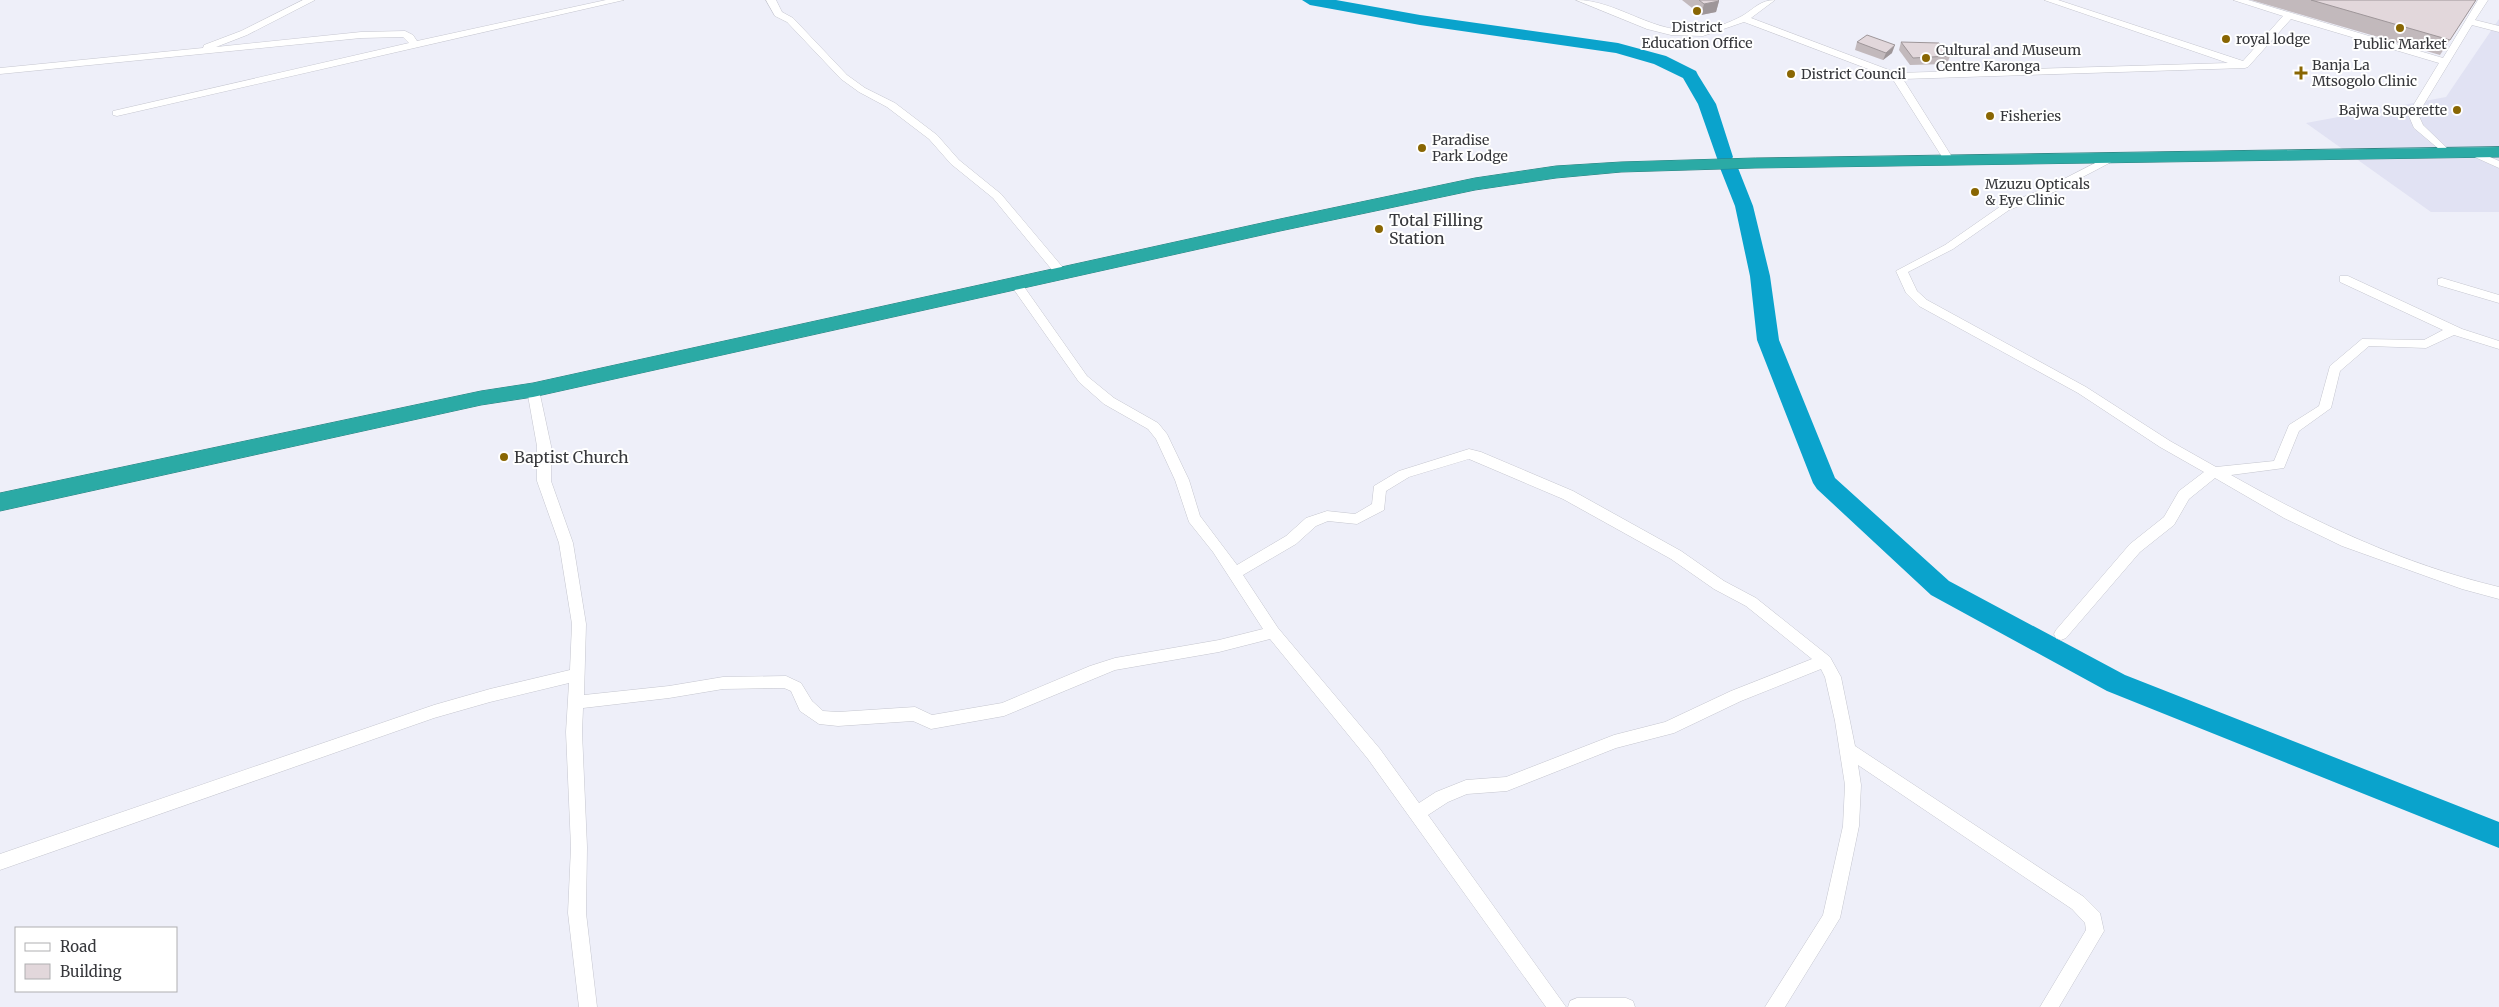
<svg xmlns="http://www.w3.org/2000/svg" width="2499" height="1007" font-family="Merriweather,serif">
<rect width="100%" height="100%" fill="#eeeff9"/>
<polygon fill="#e1e2f3" points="2499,19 2499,212 2431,212 2306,123 2446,97"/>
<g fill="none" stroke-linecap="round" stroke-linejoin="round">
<g fill="#0aa3cc" fill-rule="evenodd">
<polygon points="1302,0 1336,0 1420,15 1618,43 1666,56 1696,71 1698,75 1716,104 1733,157 1730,161 1718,161 1698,104 1683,78 1654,64 1616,53 1420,25 1310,5"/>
<polygon points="1729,163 1735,164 1738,168 1753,206 1770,276 1779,340 1835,478 1949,581 2125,675 2499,822 2499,848 2107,691 1931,595 1817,489 1813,483 1757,340 1750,276 1735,206 1720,168 1723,164"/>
</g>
<g stroke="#c5c6cf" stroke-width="1">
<g id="street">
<polygon points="303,0 315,0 247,35 216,47 361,32 405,31 413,35 417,41 606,0 624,0 117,116 113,115 113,111 409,43 403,37 361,38 0,74 0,68 203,48 204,45 241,31"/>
<polygon points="766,0 776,0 782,12 793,18 847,75 865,88 895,103 937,135 959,160 1001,194 1065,270 1065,276 1057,276 993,198 951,164 929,139 887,107 859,92 841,79 787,22 775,16"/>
<path d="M1576,0c43,0 78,36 126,30 11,-1 29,-8 40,-14 12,-7 18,-16 33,-16l-24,18 146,55 331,-10 -184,-63h14l185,61 40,-45 -50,-16h15l195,58 35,-58h10l-13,20 24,6v6l-27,-7 -54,89 5,11 28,27 -5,3 -32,-27 -6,-14 31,-51 -148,-44 -43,48 -3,1 -342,11 51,81 -5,3 -5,-3 -52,-82 -148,-56 -41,14 -32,-1 -24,-6z"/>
<polygon points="2472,149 2499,161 2499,168 2468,154 2468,150"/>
<path d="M2113,154l5,3 -1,2 -61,32 -47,19 -56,39 -45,23 9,19 10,9 159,87 84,54 46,26 58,-6 15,-36 30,-19 11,-40 32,-27 62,1 19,-10 -103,-48v-6h8l114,53 37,12v8l-45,-14 -28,13 -57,-2 -29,25 -9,37 -32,23 -15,37 -53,7c85,48 172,89 268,112v12l-37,-10 -120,-43 -58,-28 -69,-40 -26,21 -15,26 -34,27 -74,86 -5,2 -5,-2 -2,-4 2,-4 74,-86 34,-27 15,-26 25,-19 -44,-25 -82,-54 -159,-87 -13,-13 -10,-22 49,-26 56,-39 47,-19z"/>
<polygon points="2442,278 2499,295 2499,303 2438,285 2438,279"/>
<path d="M1016,280l4,1 67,95 27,22 44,25 9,11 22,46 11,36 37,49 49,-29 20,-18 21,-7 28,3 17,-10 2,-18 25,-15 70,-22 12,3 92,39 108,60 43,30 32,17 74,59 11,20 14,69 229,151 16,16 4,18 -45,76h-19l46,-77 -1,-7 -13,-14 -214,-144 3,20 -2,41 -19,92 -55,89h-20l58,-92 20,-89 2,-41 -10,-64 -10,-44 -4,-8 -80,32 -67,32 -58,15 -109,43 -40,3 -19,8 -20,13 138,192h-20l-178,-248 -98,-120 -51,13 -104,18 -111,46 -73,13 -18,-8 -75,5 -19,-2 -19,-13 -9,-20 -7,-3 -61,1 -54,9 -86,10 -1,24 5,115 -1,66 11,94h-18l-11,-94 3,-66 -5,-115 3,-49 -79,19 -56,16 -434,152v-16l434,-149 56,-16 80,-19 2,-46 -13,-81 -22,-62v-35l-10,-56 6,-4 6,4 12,56v35l22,62 13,81 -2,71 85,-9 54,-9 63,-1 15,7 11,18 11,10 15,1 77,-5 17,8 70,-12 88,-37 25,-8 104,-18 44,-11 -50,-77 -24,-30 -14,-42 -19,-41 -8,-10 -44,-25 -25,-22 -69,-98zM1469,459l94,40 108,60 43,30 32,17 66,53 -81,32 -66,31 -51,13 -108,42 -40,3 -30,12 -17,11 -39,-54 -102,-121 -35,-53 53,-31 20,-18 12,-5 29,3 27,-14 2,-19 23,-14z"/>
<polygon points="1577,998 1626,998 1633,1001 1635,1007 1568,1007 1570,1001"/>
</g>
</g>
<g stroke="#2f8280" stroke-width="1">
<polygon id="highway" points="2499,147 2499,157 1755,168 1621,172 1556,178 1475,190 1280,231 533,397 481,405 0,511 0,493 481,391 533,383 1280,219 1475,178 1556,166 1621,162 1755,158"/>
</g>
<use href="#street" fill="#fff" fill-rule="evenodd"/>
<use href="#highway" fill="#2baaa5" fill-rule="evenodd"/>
</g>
<g fill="#c2b9bc">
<polygon points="1682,0 1718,0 1719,1 1716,12 1701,15"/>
<polygon points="2251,0 2476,0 2440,55"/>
<polygon points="1857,42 1892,53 1883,60 1855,50"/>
<polygon points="1901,42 1950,56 1947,64 1910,65 1899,50"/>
</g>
<g fill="#9e9699">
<polygon points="1719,1 1716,12 1701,15 1704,4"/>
<polygon points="1895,45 1892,53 1883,60 1886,53"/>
</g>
<g fill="#e2d7db" stroke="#9e9699">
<polygon points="1699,0 1718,0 1719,1 1704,4"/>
<polygon points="2311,0 2476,0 2450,40"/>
<polygon points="1867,35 1895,45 1886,53 1857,42"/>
<polygon points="1901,42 1939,43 1950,56 1913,58"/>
</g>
<g fill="#896603" stroke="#fff" stroke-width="2">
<circle cx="1697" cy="11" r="5"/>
<circle cx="2400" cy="28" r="5"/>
<circle cx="2226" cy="39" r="5"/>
<circle cx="1926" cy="58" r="5"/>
<path d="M2298.5 65.5h5v5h5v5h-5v5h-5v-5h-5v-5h5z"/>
<circle cx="1791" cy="74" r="5"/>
<circle cx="2457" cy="110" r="5"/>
<circle cx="1990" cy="116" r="5"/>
<circle cx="1422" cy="148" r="5"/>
<circle cx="1975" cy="192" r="5"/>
<circle cx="1379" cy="229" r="5"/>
<circle cx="504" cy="457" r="5"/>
</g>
<g text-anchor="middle" stroke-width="4" stroke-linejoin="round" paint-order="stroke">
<g font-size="14" fill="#36373b" stroke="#fff" text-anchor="start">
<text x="1697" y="32" text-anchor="middle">District<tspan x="1697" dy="16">Education Office</tspan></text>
<text x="2236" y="44">royal lodge</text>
<text x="2400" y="49" text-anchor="middle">Public Market</text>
<text x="1936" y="55">Cultural and Museum<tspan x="1936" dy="16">Centre Karonga</tspan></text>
<text x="2312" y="70">Banja La<tspan x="2312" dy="16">Mtsogolo Clinic</tspan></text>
<text x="1801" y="79">District Council</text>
<text x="2447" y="115" text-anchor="end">Bajwa Superette</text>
<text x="2000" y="121">Fisheries</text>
<text x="1432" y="145">Paradise<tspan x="1432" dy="16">Park Lodge</tspan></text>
<text x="1985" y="189">Mzuzu Opticals<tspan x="1985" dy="16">&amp; Eye Clinic</tspan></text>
</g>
<g font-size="16" fill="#36373b" stroke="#fff" text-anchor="start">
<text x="1389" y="226">Total Filling<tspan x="1389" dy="18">Station</tspan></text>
<text x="514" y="463">Baptist Church</text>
</g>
</g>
<rect x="15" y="927" width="162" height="65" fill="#ffffff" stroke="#afafb1"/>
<rect x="25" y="943" width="25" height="8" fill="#ffffff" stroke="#afafb1"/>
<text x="60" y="952" font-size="15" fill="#36373b">Road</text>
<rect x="25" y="964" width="25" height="15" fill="#e2d7db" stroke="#afafb1"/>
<text x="60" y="977" font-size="15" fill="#36373b">Building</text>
</svg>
